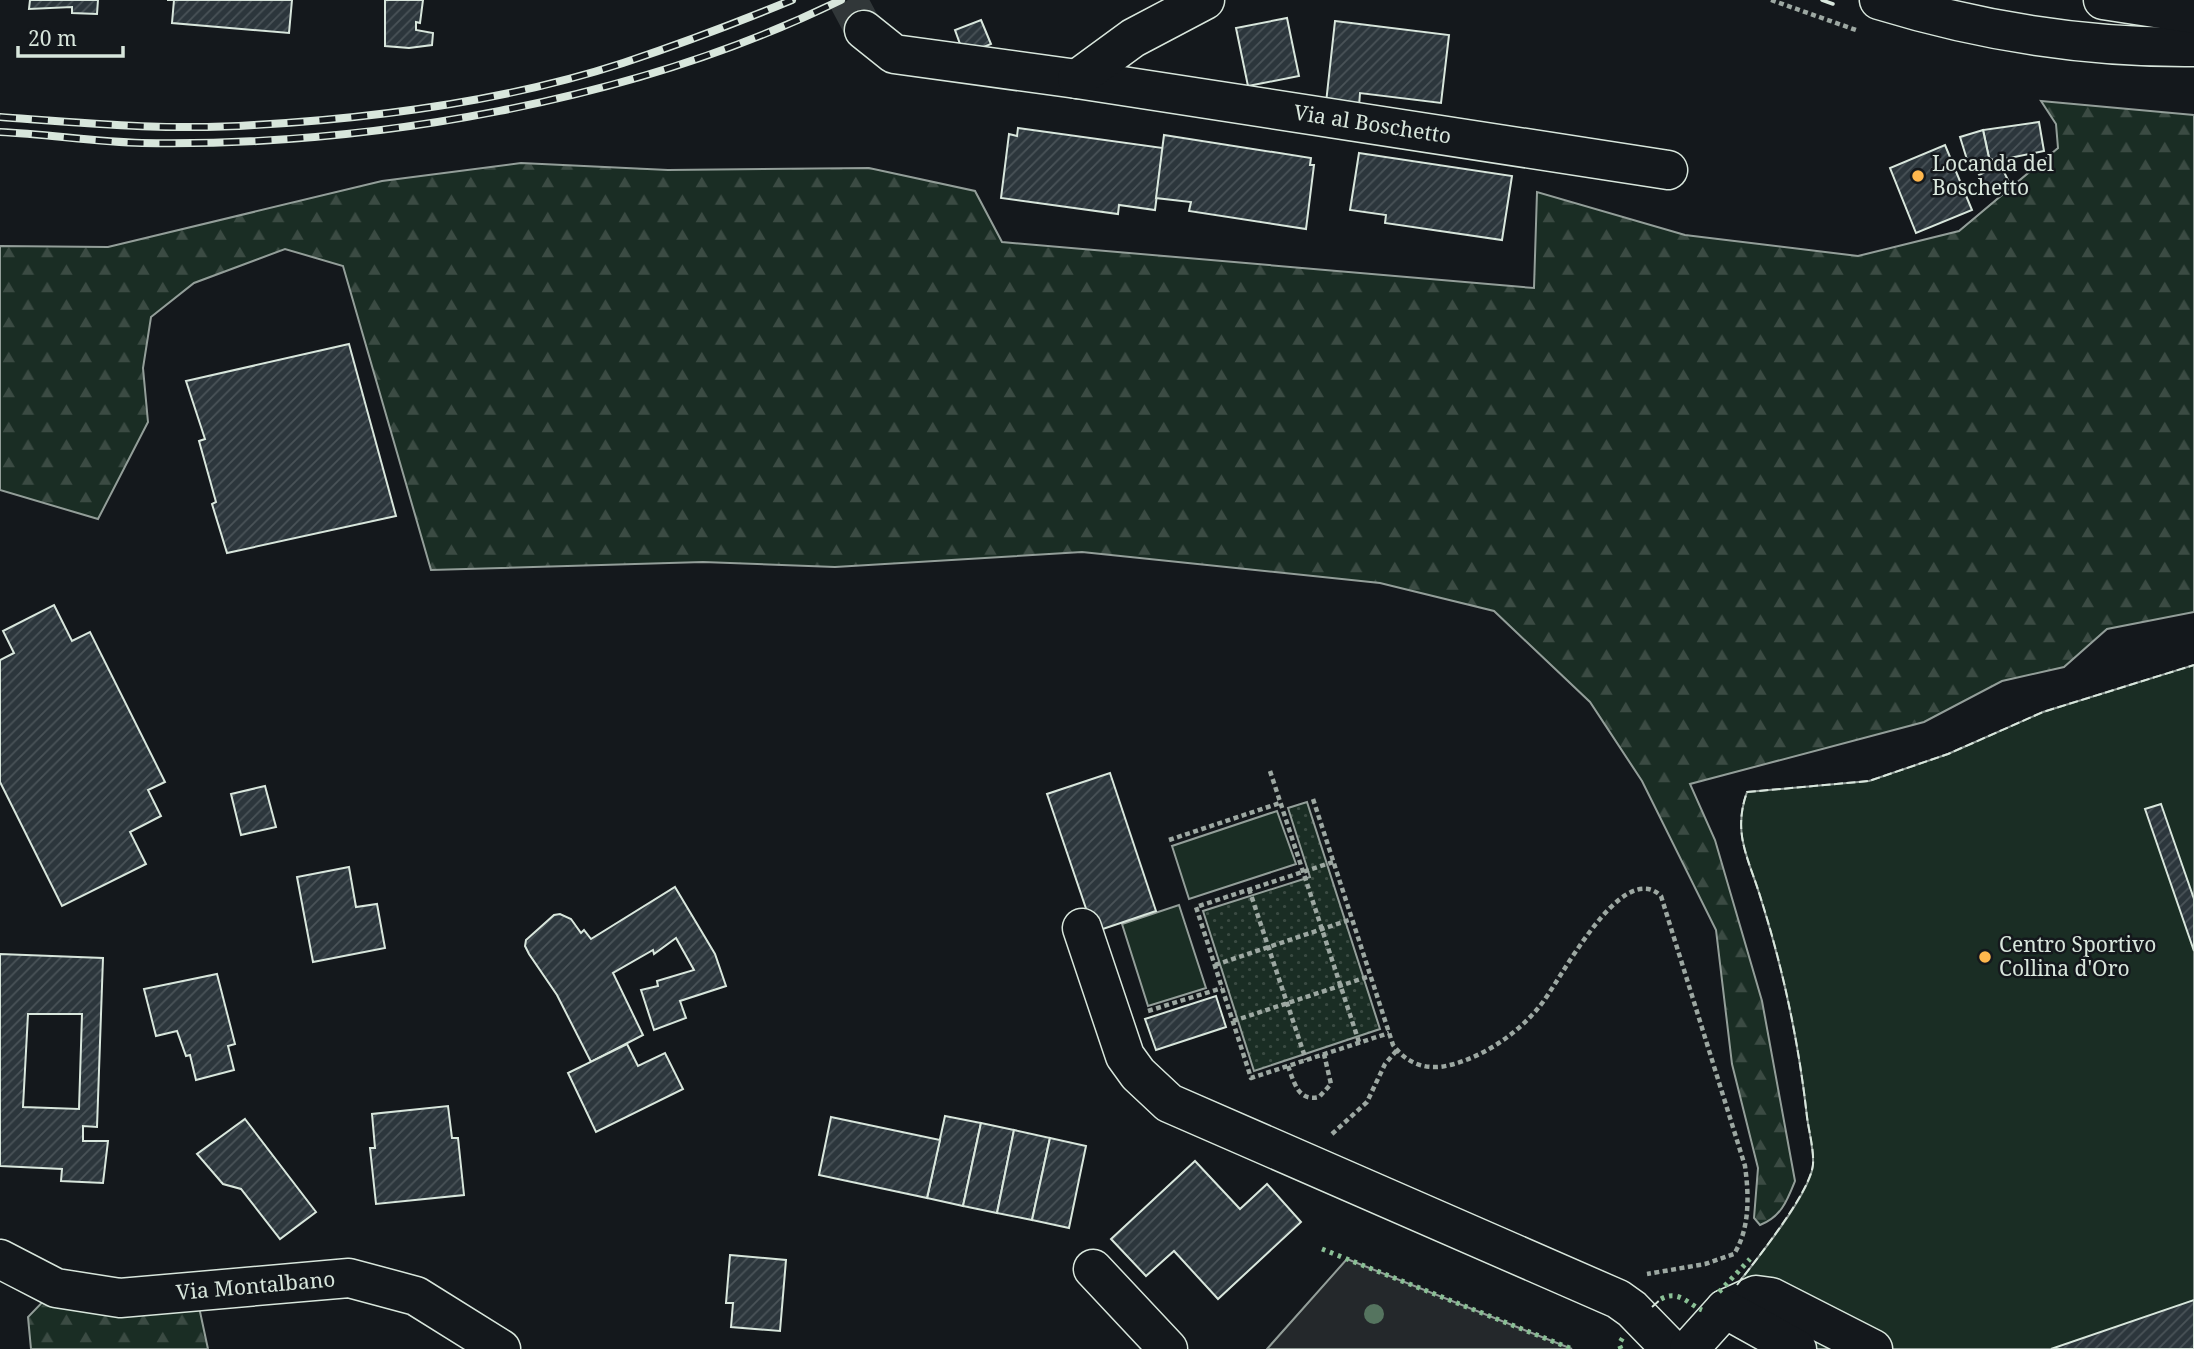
<svg xmlns="http://www.w3.org/2000/svg" width="2194" height="1349" font-family="'Noto Serif',serif">
<defs>
<pattern id="forest-firs" width="22" height="20" patternUnits="userSpaceOnUse" patternTransform="scale(1.75)"><rect width="22" height="20" fill="#1a2d24"/><path d="M5 1l3.5 6h-7zM16 11l3.5 6h-7z" fill="#3b4b43"/></pattern>
<pattern id="garden-dots" width="8" height="8" patternUnits="userSpaceOnUse" patternTransform="scale(1.75)"><rect width="8" height="8" fill="#1a2d24"/><path d="M2 2h.1M6 6h.1" fill="none" stroke="#3b4b43" stroke-width="1.8" stroke-linecap="round"/></pattern>
<pattern id="building-hatch" width="6" height="6" patternUnits="userSpaceOnUse" patternTransform="scale(1.75)"><rect width="6" height="6" fill="#2c363c"/><path d="M-1 1l2-2M0 6l6-6M5 7l2-2" fill="none" stroke="#4a5358"/></pattern>
</defs>
<rect width="100%" height="100%" fill="#14181c"/>
<g fill="#1a2d24" stroke="#939e99" stroke-width="2">
<path d="M2194,665v684h-381l-83,-55c20,-27 80,-98 83,-129 1,-15 -4,-33 -6,-48 -8,-73 -24,-148 -46,-218 -12,-40 -29,-65 -14,-107l122,-11 79,-27 95,-42z"/>
<polygon points="1277,811 1296,864 1189,899 1172,846"/>
<polygon points="1179,905 1206,988 1148,1006 1122,924"/>
</g>
<g fill="url(#forest-firs)" stroke="#939e99" stroke-width="2">
<path d="M2041,101l153,14v497l-87,17 -43,38 -62,14 -78,41 -234,62 25,56 47,161 33,180c-8,20 -14,36 -35,44l-6,-7 4,-50 -26,-104 -16,-134 -74,-149 -52,-79 -96,-91 -114,-28 -298,-31 -247,15 -132,-5 -272,8 -88,-304 -58,-17 -91,34 -43,34 -8,51 5,54 -50,97 -98,-29v-244l108,1 274,-66 139,-18 147,7 201,-2 106,23 27,51 532,46 3,-96 148,43 173,21 101,-25 99,-83 -2,-24z"/>
<polygon points="56,1288 196,1293 208,1349 31,1349 28,1317"/>
</g>
<polygon fill="url(#garden-dots)" stroke="#939e99" stroke-width="2" points="1307,802 1380,1029 1254,1071 1203,911 1310,877 1288,808"/>
<polygon fill="#24282b" stroke="#939e99" stroke-width="2" points="1347,1259 1572,1349 1267,1349"/>
<g fill="url(#building-hatch)" stroke="#d8e6dc" stroke-width="2" fill-rule="evenodd">
<polygon points="30,0 98,0 97,14 72,13 72,7 29,9"/>
<polygon points="167,0 292,0 289,33 172,23 174,0"/>
<polygon points="385,0 423,0 420,23 416,22 416,30 433,33 432,45 409,48 385,46"/>
<polygon points="1287,18 1299,76 1248,86 1236,28"/>
<polygon points="981,20 991,44 964,55 955,30"/>
<polygon points="1335,21 1449,35 1441,103 1360,93 1359,107 1326,103"/>
<polygon points="2039,122 2044,151 1995,161 1989,158 1983,130"/>
<polygon points="1018,128 1163,148 1155,210 1119,205 1118,214 1001,198 1009,134 1017,136"/>
<polygon points="1983,130 1989,158 1969,166 1960,137"/>
<polygon points="1164,135 1311,158 1310,165 1314,165 1306,229 1189,211 1191,202 1156,198"/>
<polygon points="1945,145 1972,210 1916,233 1890,168"/>
<polygon points="1359,153 1512,176 1502,240 1385,223 1386,215 1350,210"/>
<polygon points="2000,164 2010,184 1989,195 1979,175"/>
<polygon points="349,344 396,516 227,553 212,504 216,502 199,441 205,439 186,381"/>
<polygon points="54,605 72,641 90,632 165,782 148,790 161,816 130,832 146,864 62,906 0,782 0,660 14,653 3,631"/>
<polygon points="1110,773 1156,911 1094,932 1047,794"/>
<polygon points="265,786 276,827 241,835 231,794"/>
<polygon points="2161,804 2194,899 2194,951 2145,809"/>
<polygon points="349,867 356,907 377,904 385,948 313,962 297,877"/>
<polygon points="675,887 715,954 726,986 680,1001 686,1018 654,1030 641,990 658,986 657,981 694,970 676,938 654,954 653,950 613,973 643,1035 591,1062 557,995 529,954 525,946 526,940 554,915 560,914 571,919 581,933 584,930 591,939"/>
<path d="M0,954l103,4 -6,169 -14,-1v15h25l-5,42 -42,-2 1,-12 -62,-3zM28,1014h54l-3,95 -56,-2z"/>
<polygon points="217,974 235,1044 228,1046 234,1070 196,1080 190,1055 186,1056 177,1031 156,1036 144,989"/>
<polygon points="1216,996 1226,1027 1156,1050 1145,1019"/>
<polygon points="627,1044 638,1066 665,1053 683,1089 596,1132 568,1073"/>
<polygon points="448,1106 452,1138 458,1138 464,1195 376,1204 370,1148 375,1148 372,1114"/>
<polygon points="945,1116 981,1123 963,1206 927,1198"/>
<polygon points="831,1117 940,1140 927,1198 819,1175"/>
<polygon points="245,1119 316,1212 280,1239 241,1189 223,1184 197,1154"/>
<polygon points="981,1123 1014,1130 997,1213 963,1206"/>
<polygon points="1014,1130 1050,1138 1032,1220 997,1213"/>
<polygon points="1050,1138 1086,1146 1069,1228 1032,1220"/>
<polygon points="1195,1161 1240,1209 1267,1184 1301,1222 1218,1299 1174,1251 1146,1276 1111,1239"/>
<polygon points="730,1255 786,1260 780,1331 731,1327 733,1303 726,1303"/>
<polygon points="2194,1300 2194,1349 2051,1349"/>
</g>
<g fill="none" stroke-linecap="round" stroke-linejoin="round">
<polyline stroke="#313739" stroke-width="38" stroke-dasharray="38 19" stroke-linecap="butt" points="848,0 864,30"/>
<g stroke="#d8e6dc" stroke-width="41">
<g id="minor">
<path d="M1879,0c101,31 209,48 315,47"/>
<path id="s1" d="M864,30l30,24 183,25 591,91"/>
<polyline points="1077,79 1133,38 1205,0"/>
<polyline points="1082,928 1125,1056 1138,1074 1169,1103 1618,1299 1632,1309 1671,1349"/>
<path id="s2" d="M0,1259l56,29 64,10 229,-20 67,18 85,53"/>
<polyline points="1093,1269 1168,1349"/>
<polyline points="1725,1309 1756,1295 1771,1297 1873,1349"/>
<polyline points="1689,1349 1725,1309 1797,1349"/>
</g>
</g>
<g stroke="#d8e6dc" stroke-width="41">
<polyline id="major" points="2103,0 2194,14"/>
</g>
<g stroke="#9da8a2" stroke-width="4.5" stroke-dasharray="5 3.5" stroke-linecap="butt">
<polyline points="1771,0 1856,30"/>
<polyline points="1270,771 1359,1042"/>
<path d="M1313,799l80,246c14,19 34,26 57,20 33,-8 67,-31 89,-58 20,-23 82,-150 122,-111l84,270c4,29 5,63 -11,88l-29,10 -58,10"/>
<polyline points="1169,840 1280,803"/>
<polyline points="1333,862 1196,907 1251,1078 1389,1033"/>
<polyline points="1249,889 1306,1060"/>
<polyline points="1215,965 1352,919"/>
<polyline points="1148,1011 1222,988"/>
<polyline points="1233,1021 1370,976"/>
<path d="M1288,1066c6,16 10,36 31,31l12,-13 -7,-30"/>
<polyline points="1332,1134 1367,1102 1385,1064 1397,1050"/>
</g>
<use href="#minor" stroke="#14181c" stroke-width="38"/>
<use href="#major" stroke="#14181c" stroke-width="38"/>
<g stroke="#d8e6dc" stroke-width="8">
<g id="rail">
<path d="M0,117c84,6 169,14 254,8 123,-7 252,-24 369,-62 57,-19 113,-40 169,-63"/>
<path d="M0,132c47,2 95,10 142,11 228,4 493,-42 699,-143"/>
</g>
</g>
<use href="#rail" stroke="#14181c" stroke-width="5" stroke-dasharray="16" stroke-linecap="butt"/>
<g stroke="#8ac095" stroke-width="5" stroke-dasharray="3.5 5" stroke-linecap="butt">
<polyline points="1322,1249 1572,1349"/>
<polyline points="1719,1292 1750,1259"/>
<path d="M1661,1299c18,-10 28,6 41,11"/>
<polyline points="1621,1349 1619,1344 1625,1334"/>
</g>
<g stroke="#d8e6dc" stroke-width="2" stroke-dasharray="9 3.5" stroke-linecap="butt">
<path d="M1737,1285c18,-24 74,-93 76,-121 1,-15 -4,-32 -6,-47 -8,-73 -24,-149 -46,-218 -12,-40 -29,-65 -14,-107l122,-11 79,-27 95,-42 151,-47"/>
<polyline points="1652,1307 1661,1299"/>
</g>
<polyline stroke="#d8e6dc" stroke-width="3.5" points="1822,0 1833,4"/>
</g>
<circle fill="#55745f" cx="1374" cy="1314" r="10"/>
<g fill="#ffb74d" stroke="#14181c" stroke-width="2.5">
<circle cx="1918" cy="176" r="7"/>
<circle cx="1985" cy="957" r="7"/>
</g>
<g text-anchor="middle" stroke-width="5" stroke-linejoin="round" paint-order="stroke">
<g font-size="21" fill="#d8e6dc" stroke="#14181c">
<text dy="7" stroke="none"><textPath href="#s1" startOffset="522">Via al Boschetto</textPath></text>
<text dy="7" stroke="none"><textPath href="#s2" startOffset="264">Via Montalbano</textPath></text>
</g>
<g font-size="21" fill="#d8e6dc" stroke="#14181c" text-anchor="start">
<text x="1932" y="171">Locanda del<tspan x="1932" dy="24">Boschetto</tspan></text>
<text x="1999" y="952">Centro Sportivo<tspan x="1999" dy="24">Collina d'Oro</tspan></text>
</g>
</g>
<path d="M18 46v10h105v-10" fill="none" stroke="#d8e6dc" stroke-width="3.5"/>
<text x="28" y="46" font-size="21" fill="#d8e6dc" stroke="#14181c" stroke-width="5" paint-order="stroke">20 m</text>
</svg>
